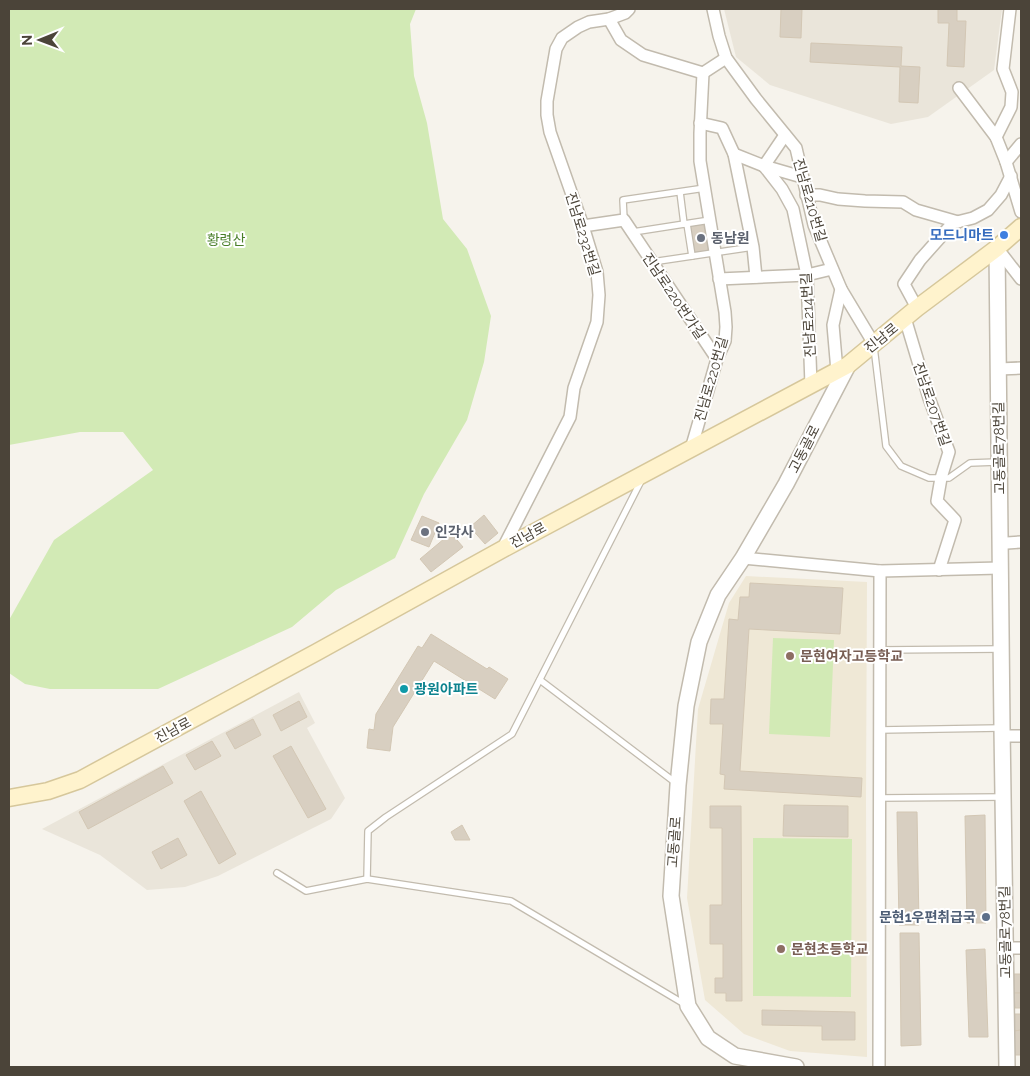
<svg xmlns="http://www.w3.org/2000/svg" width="1030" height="1076" font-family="Raleway,'Noto Sans KR',sans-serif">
<rect width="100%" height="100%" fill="#f6f3ec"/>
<g fill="#eae5da">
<polygon points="724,9 1002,9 994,70 928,117 891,124 770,85 736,57"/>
<polygon points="299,692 315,723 307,728 345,798 331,819 218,876 185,887 147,890 100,855 42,829"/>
</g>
<polygon fill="#efe8d6" points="746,576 867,582 866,801 867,1057 790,1051 744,1034 705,1000 687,898 698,709 729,603"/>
<g fill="#d2eab5">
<polygon points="9,9 416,9 410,24 414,76 427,123 443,219 467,249 491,316 484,362 467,420 424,494 395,558 336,590 292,627 158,689 50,689 25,684 9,673 9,620 54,540 153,470 123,432 80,432 9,445"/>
<polygon points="773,638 834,640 830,737 769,734"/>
<polygon points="753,838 852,839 851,997 753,996"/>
</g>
<g fill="#d8cfc1" stroke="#d3c7b4">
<polygon points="781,9 802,9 801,38 780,37"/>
<polygon points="938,9 957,9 957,21 966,21 964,67 947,66 949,23 938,23"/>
<polygon points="811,43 902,47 901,66 920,67 918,103 899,102 900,67 810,62"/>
<polygon points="710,221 714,252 692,254 687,224"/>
<polygon points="484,515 498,533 485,544 470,527"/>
<polygon points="422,516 439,523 429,547 411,540"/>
<polygon points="451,533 463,547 431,572 420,559"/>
<polygon points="750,583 843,588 840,634 749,629 740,771 862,778 861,797 724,789 725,775 720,774 723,724 710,724 711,699 724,699 729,619 738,620 740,597 749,597"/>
<polygon points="431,634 487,669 489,667 508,679 495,699 434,661 393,727 390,751 367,748 369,729 374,730 376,714 418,646 422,648"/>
<polygon points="299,701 307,717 281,731 273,715"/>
<polygon points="253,719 261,735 235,749 226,733"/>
<polygon points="212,741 221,756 195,770 186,755"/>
<polygon points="291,746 326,809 308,818 273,756"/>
<polygon points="163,766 173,783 88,829 79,812"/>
<polygon points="201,791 236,854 219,864 184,801"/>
<polygon points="784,805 848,806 848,837 783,836"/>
<polygon points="710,806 741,806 742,1001 726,1001 726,993 715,993 715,978 723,978 723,944 710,944 710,905 722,905 722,828 710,828"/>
<polygon points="897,812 917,812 919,925 899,925"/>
<polygon points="985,815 986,923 967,923 965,816"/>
<polygon points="462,825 470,840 455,840 451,832"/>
<polygon points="178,838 187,855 161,869 152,852"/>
<polygon points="900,933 919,933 921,1045 901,1046"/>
<polygon points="985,949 988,1037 969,1037 966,950"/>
<rect x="1014" y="974" width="7" height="19"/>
<polygon points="1014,993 1021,993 1021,1008 1015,1008"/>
<polygon points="762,1010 855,1012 855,1040 822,1040 822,1026 762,1025"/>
<polygon points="1015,1014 1021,1014 1021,1030 1014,1031"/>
<polygon points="1021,1030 1021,1055 1015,1055 1014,1031"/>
</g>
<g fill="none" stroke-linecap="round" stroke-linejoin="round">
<g stroke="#c2bbae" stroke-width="8">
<g id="service">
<polyline points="680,192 684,224"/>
<polyline points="624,220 623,200 705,188"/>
<polyline points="687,224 692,256"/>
<polyline points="633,232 710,220"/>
<polyline points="652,262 753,247"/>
<polyline points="874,347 886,446 901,466 929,478 949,478 970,463 997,462"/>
<polyline points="880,650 1000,649"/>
<polyline points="540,680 676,783"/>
<polyline points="880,730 1000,728"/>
<polyline points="879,798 1002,797"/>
<polyline points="277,873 306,891 367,879 511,901 686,1005"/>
<polyline points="367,879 368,831 386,817 512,734 641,481"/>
</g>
</g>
<g stroke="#c2bbae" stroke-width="14">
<g id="minor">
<polyline points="713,9 719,36 726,58 756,99 796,148 814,225 841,289 874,344"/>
<polyline points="609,19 621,40 643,55 703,73"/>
<polyline points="703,73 726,58"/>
<polyline points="959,88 996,137 1006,162 1021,212"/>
<polyline points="700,123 722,128 734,154 753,247 756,277"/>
<polyline points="996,137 1011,107 1012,92 1003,69 1010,9"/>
<polyline points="734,154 764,166 802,177"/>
<polyline points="1006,162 1021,144"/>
<polyline points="764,166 782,189 793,209 807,275 811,385"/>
<polyline points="764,166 785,135"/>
<polyline points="806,195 820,195 838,199 865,201 903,202 916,210 958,222"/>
<polyline points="583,226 624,220 717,359"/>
<polyline points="997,248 1021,279"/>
<polyline points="719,279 807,275 832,269"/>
<polyline points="917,308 904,284 920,260 953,223 973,218 988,210 1001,195 1011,176"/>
<polyline points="905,318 929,398 949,452 941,478 937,501 955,520 939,570"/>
<polyline points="998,369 1021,368"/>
<polyline points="837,371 833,325 841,289"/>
<polyline points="691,449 717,359 725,341 726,327 725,312 700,161 700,133 703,73"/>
<polyline points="1000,542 1007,543 1021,542"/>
<polyline points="503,548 570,417 574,388 597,322 599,295 597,272 583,226 550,132 547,115 547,101 556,49 562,38 578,27 589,22 609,19 625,13 629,9"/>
<polyline points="743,558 880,571 1000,568"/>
<polyline points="1002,736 1021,736"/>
<polyline points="1005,948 1021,948"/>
<polyline points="879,1067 880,571"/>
</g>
</g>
<g stroke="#c2bbae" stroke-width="18">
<g id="tertiary">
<polyline points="997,248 1002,728 1007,1067"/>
<polyline points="796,1067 735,1056 708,1038 688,1006 671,896 678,785 686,706 699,642 718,595 743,558 786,484 848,365"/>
</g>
</g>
<g stroke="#d6c79b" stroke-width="19">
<polyline id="secondary" points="9,798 48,791 80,780 317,652 503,549 848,365 917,308 997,248 1021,227"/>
</g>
<use href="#service" stroke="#fff" stroke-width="5.5"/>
<use href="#minor" stroke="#fff" stroke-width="11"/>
<use href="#tertiary" stroke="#fff" stroke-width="15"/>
<use href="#secondary" stroke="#fff3cd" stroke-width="16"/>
</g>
<circle fill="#3f7fe0" stroke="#fff" stroke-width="2" cx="1004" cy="235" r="5"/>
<g fill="#6b7280" stroke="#fff" stroke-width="2">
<circle cx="701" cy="238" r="5"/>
<circle cx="425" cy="532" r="5"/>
</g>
<g fill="#8d6e63" stroke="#fff" stroke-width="2">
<circle cx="790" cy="656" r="5"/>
<circle cx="781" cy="949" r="5"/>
</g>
<circle fill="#0f9aa8" stroke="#fff" stroke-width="2" cx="404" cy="689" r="5"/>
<circle fill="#5c6f8a" stroke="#fff" stroke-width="2" cx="986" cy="917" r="5"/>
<g text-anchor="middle" stroke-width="4" stroke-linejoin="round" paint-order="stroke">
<g font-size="14" fill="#4b4439" stroke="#fff">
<text transform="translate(810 200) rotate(74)" y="5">진남로210번길</text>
<text transform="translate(583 234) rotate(73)" y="5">진남로232번길</text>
<text transform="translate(674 296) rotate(56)" y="5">진남로220번가길</text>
<text transform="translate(808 315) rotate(-93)" y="5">진남로214번길</text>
<text transform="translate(881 338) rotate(-39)" y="5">진남로</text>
<text transform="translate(711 379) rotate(-74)" y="5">진남로220번길</text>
<text transform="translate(932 404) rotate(71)" y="5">진남로207번길</text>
<text transform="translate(999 448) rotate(-91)" y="5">고동골로78번길</text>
<text transform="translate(804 449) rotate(-63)" y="5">고동골로</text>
<text transform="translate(528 535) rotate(-28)" y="5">진남로</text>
<text transform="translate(173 730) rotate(-28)" y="5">진남로</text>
<text transform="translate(674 842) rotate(-86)" y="5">고동골로</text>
<text transform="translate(1005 932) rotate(-91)" y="5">고동골로78번길</text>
</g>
<g font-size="14" font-weight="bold" fill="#366cbe" stroke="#fff" text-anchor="end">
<text x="994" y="240">모드니마트</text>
</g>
<g font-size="14" font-weight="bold" fill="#5b616d" stroke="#fff" text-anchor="start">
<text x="711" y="243">동남원</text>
<text x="435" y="537">인각사</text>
</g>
<g font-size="14" fill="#4a7f2a" stroke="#fff">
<text x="226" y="245">황령산</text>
</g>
<g font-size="14" font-weight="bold" fill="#785e54" stroke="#fff" text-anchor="start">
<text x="800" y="661">문현여자고등학교</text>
<text x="791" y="954">문현초등학교</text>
</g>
<g font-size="14" font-weight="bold" fill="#0d838f" stroke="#fff" text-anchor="start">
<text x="414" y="694">광원아파트</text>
</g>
<g font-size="14" font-weight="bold" fill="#4e5e75" stroke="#fff" text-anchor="end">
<text x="976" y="922">문현1우편취급국</text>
</g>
</g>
<rect width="1030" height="1076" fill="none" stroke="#4b4439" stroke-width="20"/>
<g transform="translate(40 40) rotate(269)" stroke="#ffffff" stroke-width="4" paint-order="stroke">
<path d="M0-4L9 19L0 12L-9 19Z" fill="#4b4439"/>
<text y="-8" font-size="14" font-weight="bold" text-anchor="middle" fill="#4b4439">N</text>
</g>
</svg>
